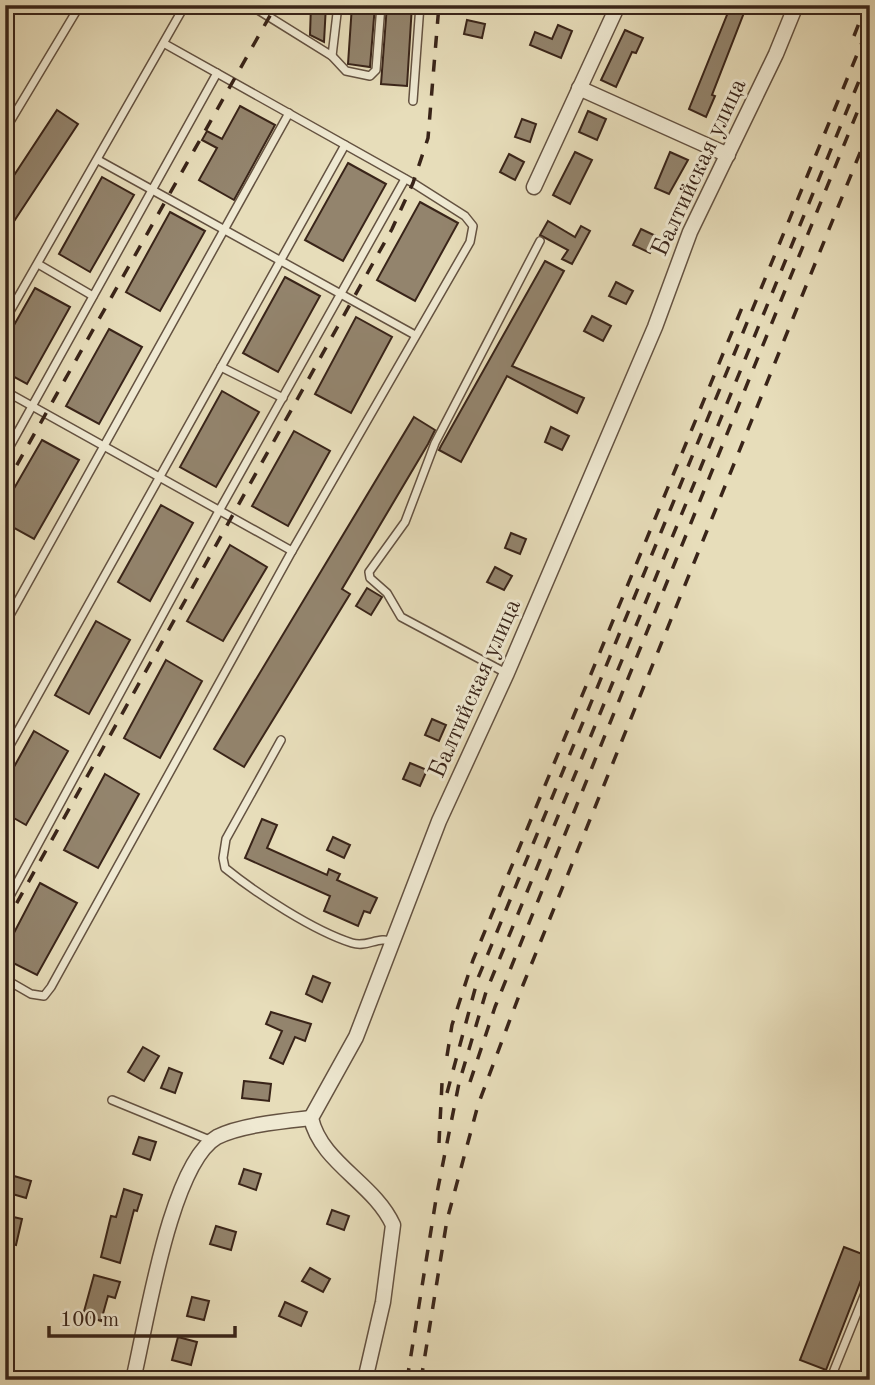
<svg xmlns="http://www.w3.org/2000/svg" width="875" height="1385" font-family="'Old Standard TT',serif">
<rect width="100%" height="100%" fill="#e7ddba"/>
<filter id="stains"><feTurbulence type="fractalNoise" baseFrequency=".00286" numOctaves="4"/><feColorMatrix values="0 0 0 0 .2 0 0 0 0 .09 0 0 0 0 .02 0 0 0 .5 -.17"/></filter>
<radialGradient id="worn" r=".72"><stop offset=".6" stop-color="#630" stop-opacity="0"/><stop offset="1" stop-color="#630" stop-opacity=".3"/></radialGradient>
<g fill="#93846d" stroke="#392419" stroke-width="2">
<polygon points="311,5 326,5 324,42 310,35"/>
<polygon points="352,5 375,5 370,67 348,64"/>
<polygon points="387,5 412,5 407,86 381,84"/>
<polygon points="731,5 747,5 712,95 715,96 706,117 689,109"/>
<polygon points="467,20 485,24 482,38 464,34"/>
<polygon points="558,25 572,31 561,58 530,45 535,32 552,39"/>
<polygon points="625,30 643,38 636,53 632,52 616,87 601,80"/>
<polygon points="240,106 275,125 234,200 199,180 217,148 202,140 207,131 222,139"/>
<polygon points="57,110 78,124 5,235 5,189"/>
<polygon points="588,111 606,119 597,140 579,132"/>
<polygon points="522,119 536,124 530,142 515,137"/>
<polygon points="575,152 592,160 570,204 553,195"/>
<polygon points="670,152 688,160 669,194 655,188"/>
<polygon points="509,154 524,162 515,180 500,172"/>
<polygon points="348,163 386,184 343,261 305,240"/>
<polygon points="102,177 134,195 90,272 59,254"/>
<polygon points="420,202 458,223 415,301 377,280"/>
<polygon points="170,212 205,231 160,311 126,292"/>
<polygon points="548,221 575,237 581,226 590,231 572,264 562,259 568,250 540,235"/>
<polygon points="641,229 658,237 650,253 633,245"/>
<polygon points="545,261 564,271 512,366 584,398 577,413 507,376 461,462 439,450 441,446"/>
<polygon points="285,277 320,296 278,372 243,353"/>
<polygon points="616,282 633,291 626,304 609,296"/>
<polygon points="35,288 70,307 27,384 5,372 5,341"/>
<polygon points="592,316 611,326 603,341 584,331"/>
<polygon points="356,317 392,337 351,413 315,394"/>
<polygon points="109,329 142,347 99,424 66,406"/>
<polygon points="222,391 259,412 216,487 180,467"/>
<polygon points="414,417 435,430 428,444 342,589 350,594 244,767 214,749"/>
<polygon points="551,427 569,436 562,450 545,442"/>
<polygon points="294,431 330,451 288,526 252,506"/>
<polygon points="42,440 79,460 34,539 5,523 5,504"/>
<polygon points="161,505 193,523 150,601 118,582"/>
<polygon points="511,533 526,539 520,554 505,548"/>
<polygon points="230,545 267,567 223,641 187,621"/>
<polygon points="495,567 512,576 504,590 487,582"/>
<polygon points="367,588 382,597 371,615 356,606"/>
<polygon points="96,621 130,640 89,714 55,695"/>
<polygon points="166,660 202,681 160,758 124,738"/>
<polygon points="432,719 446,725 439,741 425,735"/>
<polygon points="34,731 68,751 26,825 5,813 5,783"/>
<polygon points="410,763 427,770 420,786 403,779"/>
<polygon points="105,774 139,794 98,868 64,850"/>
<polygon points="262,819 277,825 267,848 327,875 329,869 340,874 337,880 377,898 370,913 364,911 358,926 324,911 330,896 245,858"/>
<polygon points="333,837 350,845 344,858 327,850"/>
<polygon points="40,883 77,903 37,975 5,959 5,950"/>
<polygon points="313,976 330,983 322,1002 306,994"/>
<polygon points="271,1012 311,1024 305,1041 295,1037 283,1064 270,1058 282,1031 266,1024"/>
<polygon points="143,1047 159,1056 144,1081 128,1072"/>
<polygon points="169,1068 182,1073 175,1093 161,1088"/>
<polygon points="244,1081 271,1084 269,1101 242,1098"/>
<polygon points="139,1137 156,1142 150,1160 133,1154"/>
<polygon points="244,1169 261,1174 256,1190 239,1184"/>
<polygon points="14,1176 31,1181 26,1198 9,1193"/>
<polygon points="124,1189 142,1195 137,1211 134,1210 120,1263 101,1257 111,1216 116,1217"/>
<polygon points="332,1210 349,1216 344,1230 327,1224"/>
<polygon points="5,1215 22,1219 16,1245 5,1242"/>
<polygon points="216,1226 236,1232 231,1250 210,1244"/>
<polygon points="844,1247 870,1257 826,1370 800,1360"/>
<polygon points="310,1268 330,1279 323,1292 302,1281"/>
<polygon points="94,1275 120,1282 115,1298 108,1296 101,1321 83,1315"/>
<polygon points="192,1297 209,1301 204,1320 187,1316"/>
<polygon points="285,1302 307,1312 301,1326 279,1316"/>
<polygon points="178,1337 197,1342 191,1365 172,1360"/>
</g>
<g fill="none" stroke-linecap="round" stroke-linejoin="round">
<g stroke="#645241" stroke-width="10">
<g id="service">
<polyline points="250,5 332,56 346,71 370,76 376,70 381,5"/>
<polyline points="332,56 338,5"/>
<polyline points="413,101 420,5"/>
<polyline points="5,130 80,5"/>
<polyline points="98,160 415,335"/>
<polyline points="38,264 93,296"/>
<polyline points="5,320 185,5"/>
<polyline points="221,367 283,398"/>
<polyline points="5,391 292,551"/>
<polyline points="5,455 217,73"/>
<polyline points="5,624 289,113"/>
<polyline points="506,673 401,617 387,593 370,578 369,572 405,522 435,443 540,241"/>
<path d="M281,740l-55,99 -3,19 2,10c32,26 89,63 127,75 16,5 26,-8 42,-1"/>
<polyline points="5,754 345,145"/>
<polyline points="5,905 219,511 405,179"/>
<polyline points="5,979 31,994 44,996 51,987 292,551 470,242 473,226 465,216 413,183 165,44"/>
<polyline points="112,1100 212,1141"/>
<polyline points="830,1380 870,1281"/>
</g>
</g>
<g stroke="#645241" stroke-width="17">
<g id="minor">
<polyline points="5,15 11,5"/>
<polyline points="579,88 728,155"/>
<polyline points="534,187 618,5"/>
<path d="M133,1380c13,-53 37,-216 84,-243 23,-12 67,-16 94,-19"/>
<path d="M365,1380l18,-78 10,-77c-19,-42 -72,-62 -82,-107l45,-81 83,-216 68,-148 148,-346 35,-95 86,-178 20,-49"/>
</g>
</g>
<use href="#service" stroke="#efe9d2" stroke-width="7"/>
<use href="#minor" stroke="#efe9d2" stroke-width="14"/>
<g stroke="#392419" stroke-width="3.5" stroke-dasharray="12 12" stroke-linecap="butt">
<polyline points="854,36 866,5"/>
<polyline points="5,486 276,5"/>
<polyline points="5,924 392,229 413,183 428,138 439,5"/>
<polyline points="447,1056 452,1025 473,960 746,298"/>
<polyline points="470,1082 495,1007 867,88"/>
<polyline points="447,1093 478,978 870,23"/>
<polyline points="439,1143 442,1083"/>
<polyline points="407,1380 437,1193 459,1083 486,992 870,54"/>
<polyline points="421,1380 447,1220 478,1105 523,985 870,128"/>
<polyline points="859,1380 870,1354"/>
</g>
</g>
<g text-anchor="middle" stroke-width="6" stroke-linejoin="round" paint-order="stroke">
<g font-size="24" fill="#392419" stroke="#efe9d2">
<text transform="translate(698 167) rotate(-65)" y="8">Балтийская улица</text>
<text transform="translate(474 688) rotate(-66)" y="8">Балтийская улица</text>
</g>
</g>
<rect width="875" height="1385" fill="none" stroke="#e7ddba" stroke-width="28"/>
<rect x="7" y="7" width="861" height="1371" fill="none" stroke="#392419" stroke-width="3.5"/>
<rect x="14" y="14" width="847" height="1357" fill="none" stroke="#392419" stroke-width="2"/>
<path d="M49 1326v10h186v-10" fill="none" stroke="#392419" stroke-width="3.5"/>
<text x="60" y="1326" font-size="21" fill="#392419" stroke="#efe9d2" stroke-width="5" paint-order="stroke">100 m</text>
<rect width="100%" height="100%" filter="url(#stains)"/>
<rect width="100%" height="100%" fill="url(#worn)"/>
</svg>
